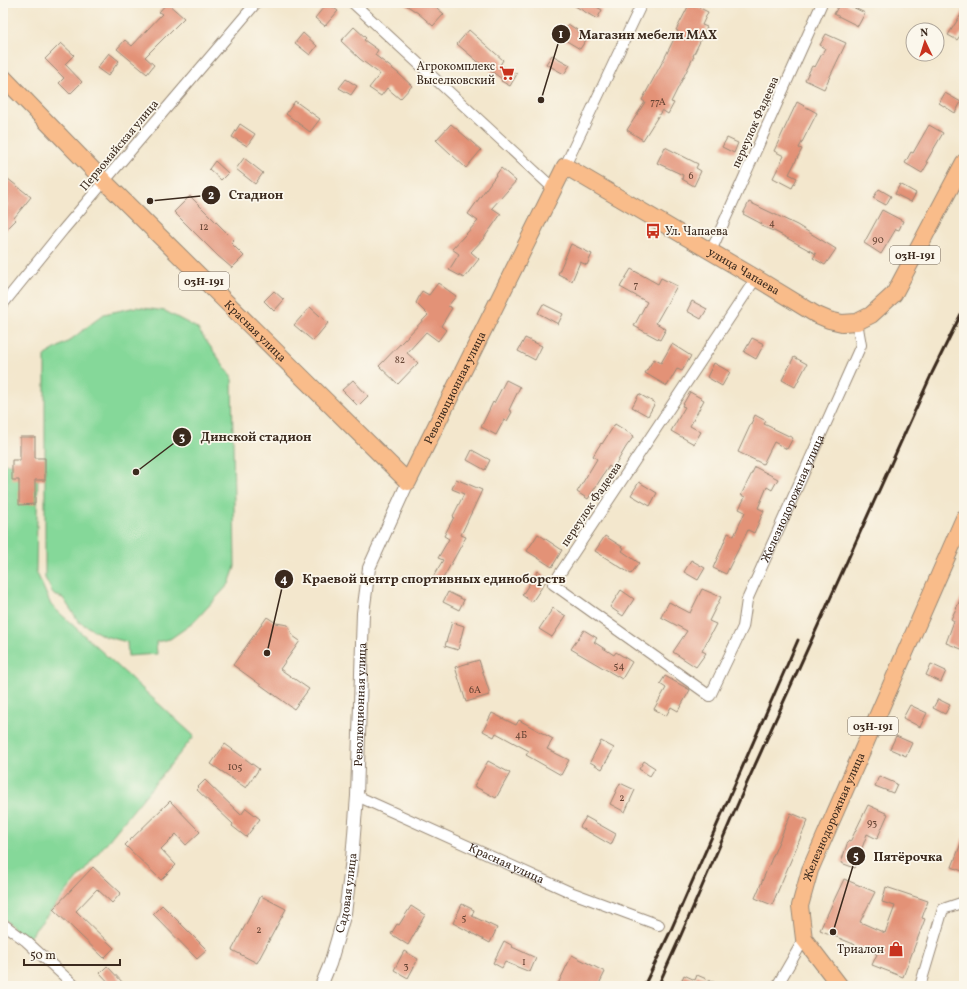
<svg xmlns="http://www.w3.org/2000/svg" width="967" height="989" font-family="Vollkorn,serif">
<rect width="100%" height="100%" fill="#fbf7ec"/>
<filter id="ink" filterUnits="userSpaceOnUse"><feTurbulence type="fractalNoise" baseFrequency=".025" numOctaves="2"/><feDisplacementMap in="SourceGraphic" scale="8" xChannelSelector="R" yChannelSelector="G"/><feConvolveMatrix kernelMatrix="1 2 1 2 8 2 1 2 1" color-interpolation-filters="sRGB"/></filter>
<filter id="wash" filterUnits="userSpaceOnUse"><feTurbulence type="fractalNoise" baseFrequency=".012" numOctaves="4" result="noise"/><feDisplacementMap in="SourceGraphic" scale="16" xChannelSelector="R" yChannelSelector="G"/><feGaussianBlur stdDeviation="0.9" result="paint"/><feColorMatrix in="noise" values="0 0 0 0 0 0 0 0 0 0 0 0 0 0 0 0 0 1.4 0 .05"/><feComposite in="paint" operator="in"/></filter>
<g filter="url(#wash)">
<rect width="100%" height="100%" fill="#f3e7cd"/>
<g fill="#85d899" stroke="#60815c">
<polygon points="136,307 165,311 197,328 232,377 235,567 229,584 193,623 170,639 156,642 157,654 128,656 127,642 104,636 79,622 63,598 54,595 45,578 45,355 69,341 104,314"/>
<polygon points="3,464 38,465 36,571 51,605 194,736 26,941 3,918"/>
</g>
<g id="blocks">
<g fill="#e39277">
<polygon points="167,3 184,18 145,57 154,65 147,74 117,49 125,40 132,46 162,14 159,12"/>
<polygon points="327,3 338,11 325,26 315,18"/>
<polygon points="403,3 431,3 444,14 433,26 418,13"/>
<polygon points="570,3 590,3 602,10 597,19"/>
<polygon points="690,3 708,12 702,25 707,27 693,56 694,56 671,102 674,103 668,114 662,110 643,140 627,130 645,102 642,100 665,57 678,31 676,30"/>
<polygon points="840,3 844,3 865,13 858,26 834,14"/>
<polygon points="964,10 964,30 957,40 948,35"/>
<polygon points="568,24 588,37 580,49 560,37"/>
<polygon points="354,27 366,38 364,40 378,50 375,55 398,73 412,86 400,99 387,88 381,96 369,88 380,74 360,59 341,41"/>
<polygon points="469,30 503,60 500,65 517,74 510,86 501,81 502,79 477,61 457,44"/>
<polygon points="303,33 317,46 310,55 295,43"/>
<polygon points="826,34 846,43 824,89 805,80 812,66 815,67 825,48 820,45"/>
<polygon points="61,43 74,55 65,64 82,82 70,94 59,83 64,78 45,59"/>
<polygon points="109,53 119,61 108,76 97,68"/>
<polygon points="552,55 570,65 564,74 546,64"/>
<polygon points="346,79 357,86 351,95 339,88"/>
<polygon points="945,93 961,102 955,113 939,103"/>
<polygon points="295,101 320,119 310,132 286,114"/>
<polygon points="797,102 817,113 799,148 802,149 789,174 797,178 792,188 773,178 784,156 774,151"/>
<polygon points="240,124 255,134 247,146 232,137"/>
<polygon points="451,124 481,150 466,168 436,140"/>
<polygon points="929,125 943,133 926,162 928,163 922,173 905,163 911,152 913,153"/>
<polygon points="727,138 738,143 734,153 722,147"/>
<polygon points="665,147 698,164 696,168 701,171 694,186 682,179 683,175 657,163"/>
<polygon points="244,158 263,173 255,184 236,169"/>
<polygon points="215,161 228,173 221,180 209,169"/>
<polygon points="501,168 516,181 492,208 501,214 484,238 471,252 479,259 464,278 449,270 459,254 452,249 478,221 468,214"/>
<polygon points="3,175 31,197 14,218 16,220 3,233 3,208 8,205 3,201"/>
<polygon points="900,184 916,193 911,202 895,194"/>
<polygon points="879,189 891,196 886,205 873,198"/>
<polygon points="190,196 234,240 231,243 244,256 232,268 218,256 174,212"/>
<polygon points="749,202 797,225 836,249 825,265 813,258 816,254 776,232 761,226 762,224 743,214"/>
<polygon points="882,210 903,221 899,230 896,229 881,254 864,243"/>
<polygon points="571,244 592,254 587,265 580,262 572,281 558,274"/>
<polygon points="631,269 658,284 661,278 677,286 656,323 666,329 660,340 634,326 647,302 620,287"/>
<polygon points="438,283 456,296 448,306 452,308 441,326 446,330 438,341 426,332 407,353 418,363 398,384 379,366 428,315 416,303 422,291 429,295"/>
<polygon points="274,291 284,300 274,311 264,301"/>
<polygon points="692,301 707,309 701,319 687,311"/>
<polygon points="543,304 563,314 558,324 538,313"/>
<polygon points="310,307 328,323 313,341 294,325"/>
<polygon points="525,338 542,346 535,360 518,351"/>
<polygon points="752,338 764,344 756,359 744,352"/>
<polygon points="672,344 691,356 682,371 677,369 667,386 645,373 654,359 661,363"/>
<polygon points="794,357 807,364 795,387 782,380"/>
<polygon points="714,363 730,372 722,386 707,377"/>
<polygon points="353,380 368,396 358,406 342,390"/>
<polygon points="506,380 520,387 509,410 512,412 507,421 504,420 496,435 481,427 493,402 494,403"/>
<polygon points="690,392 704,400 690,426 701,432 694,444 671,431 685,407 682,406"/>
<polygon points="639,394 655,403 648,416 632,407"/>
<polygon points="755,415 766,421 764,424 793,438 787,449 774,442 763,464 738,452"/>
<polygon points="615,424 634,436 626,447 613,469 609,466 588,499 577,492 597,459 593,456 601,443 602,444"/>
<polygon points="20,437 35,437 35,458 45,458 45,480 35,480 35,504 19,505 19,480 12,480 12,460 20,460"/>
<polygon points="472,450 490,460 485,470 467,460"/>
<polygon points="755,467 778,479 772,490 767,487 758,508 764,511 754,533 748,530 726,574 713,568 728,533 734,536 745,512 739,509 745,497 741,495"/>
<polygon points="456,479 482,490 461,535 466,537 441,582 433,577 443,560 438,558 449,539 444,536 454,517 453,516 464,494 452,489"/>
<polygon points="639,482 657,493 650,506 631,495"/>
<polygon points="538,534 562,550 552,567 527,551"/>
<polygon points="605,536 624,548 622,551 639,563 631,574 595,551"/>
<polygon points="691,560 705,568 698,580 684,572"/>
<polygon points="538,571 548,578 532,602 522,595"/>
<polygon points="702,589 721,597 709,621 716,624 702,651 706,653 696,667 673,652 687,631 661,617 669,602 690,613"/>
<polygon points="621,590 634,599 623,616 610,607"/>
<polygon points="448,592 464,600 459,610 443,602"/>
<polygon points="964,592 964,650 946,643 954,621 951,619"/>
<polygon points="553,608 566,616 552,637 539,629"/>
<polygon points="267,617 276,623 288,625 293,636 300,641 280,669 309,689 294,709 233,665"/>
<polygon points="452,622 464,626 458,650 445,646"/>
<polygon points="584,630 597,638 594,642 614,655 616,652 632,662 622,679 571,649"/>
<polygon points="479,660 489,691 489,695 466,702 455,667"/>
<polygon points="931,664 946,671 941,682 926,675"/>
<polygon points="665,676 690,690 678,711 671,707 666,716 654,709 666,688 660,684"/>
<polygon points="938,699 950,705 945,714 933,708"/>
<polygon points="910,705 927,713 920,727 903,718"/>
<polygon points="492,713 516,725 519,720 553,739 547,749 569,760 561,775 526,755 529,751 496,733 494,737 483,731"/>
<polygon points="896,736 912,743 906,756 890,749"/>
<polygon points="601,741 614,748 602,769 590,762"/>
<polygon points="225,744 259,769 246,788 211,764"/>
<polygon points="488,761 510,773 496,798 474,786"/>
<polygon points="644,761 655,768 650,776 639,769"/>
<polygon points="879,776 897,784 893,793 875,786"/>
<polygon points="205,780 241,815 246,808 260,819 246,837 232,826 233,824 196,789"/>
<polygon points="620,783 635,790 625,812 610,804"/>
<polygon points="170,801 200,832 186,845 176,834 161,849 176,865 161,880 125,845"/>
<polygon points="868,805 888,814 877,839 867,834 855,868 841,863 848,841 850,842"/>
<polygon points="791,813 808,820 772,905 755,898"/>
<polygon points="586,817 616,834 611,845 580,827"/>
<polygon points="963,838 964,838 964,865 962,871 952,867"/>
<polygon points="93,867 121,893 112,903 97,889 76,911 114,948 104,958 53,909"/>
<polygon points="844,879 875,892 860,922 885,933 895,906 882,902 886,887 928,901 922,918 925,919 903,977 872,965 877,954 820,930"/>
<polygon points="261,896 286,909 257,963 232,950"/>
<polygon points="462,904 474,910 472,916 497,928 490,943 453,923"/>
<polygon points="162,905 207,950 197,959 153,914"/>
<polygon points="411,906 425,915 408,945 391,934 397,924 399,925"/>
<polygon points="504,941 513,946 512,947 536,958 530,972 505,962 502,968 493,963"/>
<polygon points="404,951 418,959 408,978 394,970"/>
<polygon points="572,955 605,972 598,986 557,986"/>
<polygon points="107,966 126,986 112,986 100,973"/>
<polygon points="684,975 695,980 697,975 723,986 679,986"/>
</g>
</g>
</g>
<g filter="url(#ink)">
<use href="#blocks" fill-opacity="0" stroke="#978876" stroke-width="1"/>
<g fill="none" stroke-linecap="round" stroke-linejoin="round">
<g stroke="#978876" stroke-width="12">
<g id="minor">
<polyline points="353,3 554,189"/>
<polyline points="565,166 642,3"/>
<polyline points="711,251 822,3"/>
<path id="s1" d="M756,278l-203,306 157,112 33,-69 4,-27 114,-255 -4,-23"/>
<polyline points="3,304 63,230 256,3"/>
<path id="s2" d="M357,796l213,96 89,33"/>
<polyline points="3,924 26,941 75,986"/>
<polyline points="777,986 804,939"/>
<polyline points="920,986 943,909 964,902"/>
</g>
</g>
<g stroke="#978876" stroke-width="14">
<g id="tertiary">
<path id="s3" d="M321,986l9,-22 15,-51 7,-54 5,-63 6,-183 6,-45 39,-86"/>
</g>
</g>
<g stroke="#978876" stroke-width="18">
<g id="primary">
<path id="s4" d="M3,77l102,105 303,300 157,-316 191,112 59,36 14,6 13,3 15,-1 14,-7 23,-21 70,-132"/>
<path id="s5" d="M840,986l-36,-47 -4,-33 10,-36 154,-352"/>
</g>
</g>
<use href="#minor" stroke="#fff" stroke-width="10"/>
<use href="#tertiary" stroke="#fff" stroke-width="12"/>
<use href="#primary" stroke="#f9bc8a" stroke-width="16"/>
<g stroke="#3b2a1e" stroke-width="3">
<polyline points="644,986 671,930 798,640"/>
<polyline points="658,986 681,935 746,785 932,373 964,308"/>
</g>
</g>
</g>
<defs>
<g id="supermarket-bare" transform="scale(1.2)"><path d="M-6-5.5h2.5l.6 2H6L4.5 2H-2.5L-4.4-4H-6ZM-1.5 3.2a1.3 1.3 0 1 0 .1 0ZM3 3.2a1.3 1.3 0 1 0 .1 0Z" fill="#c8321e" stroke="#fbf7ec" stroke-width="2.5" paint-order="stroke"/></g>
<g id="bus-bare" transform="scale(1.2)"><path d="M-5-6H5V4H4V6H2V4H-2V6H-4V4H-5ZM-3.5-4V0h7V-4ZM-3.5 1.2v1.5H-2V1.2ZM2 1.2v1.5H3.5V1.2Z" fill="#c8321e" stroke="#fbf7ec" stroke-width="2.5" paint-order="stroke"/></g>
<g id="shop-bare" transform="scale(1.2)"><path d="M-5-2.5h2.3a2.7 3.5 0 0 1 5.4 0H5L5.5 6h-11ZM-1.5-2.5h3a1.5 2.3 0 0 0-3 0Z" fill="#c8321e" stroke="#fbf7ec" stroke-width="2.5" paint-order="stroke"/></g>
</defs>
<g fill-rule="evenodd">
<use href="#supermarket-bare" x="507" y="73"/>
<use href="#bus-bare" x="653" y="231"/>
<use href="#shop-bare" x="896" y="949"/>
</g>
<g text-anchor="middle" stroke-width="3.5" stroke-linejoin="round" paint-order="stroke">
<g font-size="10" fill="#654434">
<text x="658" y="105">77А</text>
<text x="691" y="179">6</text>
<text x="772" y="226">4</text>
<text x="204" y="230">12</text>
<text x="878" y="243">90</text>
<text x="636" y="288">7</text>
<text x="400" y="363">82</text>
<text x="619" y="669">54</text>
<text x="475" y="693">6А</text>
<text x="521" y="738">4Б</text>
<text x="235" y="770">105</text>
<text x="622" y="801">2</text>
<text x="872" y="826">93</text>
<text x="464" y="921">5</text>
<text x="259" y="933">2</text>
<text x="524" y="965">1</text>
<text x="406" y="969">3</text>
</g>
<g fill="#fbf7ec" stroke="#75685c" stroke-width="1">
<rect x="890" y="246" width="50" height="18" rx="3"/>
<rect x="179" y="272" width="50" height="18" rx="3"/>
<rect x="848" y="717" width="50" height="18" rx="3"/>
</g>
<g font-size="11" font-weight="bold" fill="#3b2a1e">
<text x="915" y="259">03Н-191</text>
<text x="204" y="285">03Н-191</text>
<text x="873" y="730">03Н-191</text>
</g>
<g font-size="12" fill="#3b2a1e" stroke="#fbf7ec" text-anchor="end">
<text x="495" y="70">Агрокомплекс<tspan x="495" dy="14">Выселковский</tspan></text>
<text x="665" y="235" text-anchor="start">Ул. Чапаева</text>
<text x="884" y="953">Триалон</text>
</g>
<g font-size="12" fill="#3b2a1e" stroke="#fbf7ec">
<text transform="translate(755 122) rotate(-66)" y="4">переулок Фадеева</text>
<text transform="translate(119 145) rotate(-50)" y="4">Первомайская улица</text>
<text dy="4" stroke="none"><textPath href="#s4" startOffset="1133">улица Чапаева</textPath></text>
<text dy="4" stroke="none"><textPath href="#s4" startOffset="358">Красная улица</textPath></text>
<text dy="4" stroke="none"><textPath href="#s4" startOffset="678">Революционная улица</textPath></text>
<text dy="4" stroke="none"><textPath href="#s1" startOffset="775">Железнодорожная улица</textPath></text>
<text transform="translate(591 504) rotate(-56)" y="4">переулок Фадеева</text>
<text dy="4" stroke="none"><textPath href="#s3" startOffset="286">Революционная улица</textPath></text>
<text dy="4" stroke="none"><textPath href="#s5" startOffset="188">Железнодорожная улица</textPath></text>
<text dy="4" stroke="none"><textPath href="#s2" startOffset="164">Красная улица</textPath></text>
<text dy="4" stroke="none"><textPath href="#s3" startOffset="97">Садовая улица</textPath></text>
</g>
</g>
<path fill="none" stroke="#3b2a1e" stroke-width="1.5" d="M541 100L561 34M150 201L211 195M136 472L182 437M267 653L284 579M833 932L856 856"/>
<g fill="#3b2a1e" stroke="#fbf7ec" stroke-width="1.5">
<circle cx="541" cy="100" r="4"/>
<circle cx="150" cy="201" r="4"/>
<circle cx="136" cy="472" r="4"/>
<circle cx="267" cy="653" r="4"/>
<circle cx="833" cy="932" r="4"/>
<circle cx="561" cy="34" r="10"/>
<circle cx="211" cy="195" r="10"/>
<circle cx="182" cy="437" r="10"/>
<circle cx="284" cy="579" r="10"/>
<circle cx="856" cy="856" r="10"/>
</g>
<g font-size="12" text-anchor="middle" font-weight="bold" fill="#fff">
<text x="561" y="38">1</text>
<text x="211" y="199">2</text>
<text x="182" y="441">3</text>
<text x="284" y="583">4</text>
<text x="856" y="860">5</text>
</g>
<g font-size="13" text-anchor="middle" font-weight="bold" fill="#3b2a1e" stroke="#fbf7ec" stroke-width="3.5" stroke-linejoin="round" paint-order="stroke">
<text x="648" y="39">Магазин мебели MAX</text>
<text x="256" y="199">Стадион</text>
<text x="256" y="441">Динской стадион</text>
<text x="434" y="583">Краевой центр спортивных единоборств</text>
<text x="908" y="861">Пятёрочка</text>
</g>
<rect width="967" height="989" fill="none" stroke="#fbf7ec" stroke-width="16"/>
<g transform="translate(925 42) rotate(356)"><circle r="19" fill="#fbf7ec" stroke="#aea59a"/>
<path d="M0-3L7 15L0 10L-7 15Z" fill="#c8321e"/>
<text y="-6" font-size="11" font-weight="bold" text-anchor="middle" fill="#3b2a1e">N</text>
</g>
<path d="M24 959v6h96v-6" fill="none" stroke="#3b2a1e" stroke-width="2"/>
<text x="30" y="959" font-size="12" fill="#3b2a1e" stroke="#fbf7ec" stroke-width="3" paint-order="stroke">50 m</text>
</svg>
